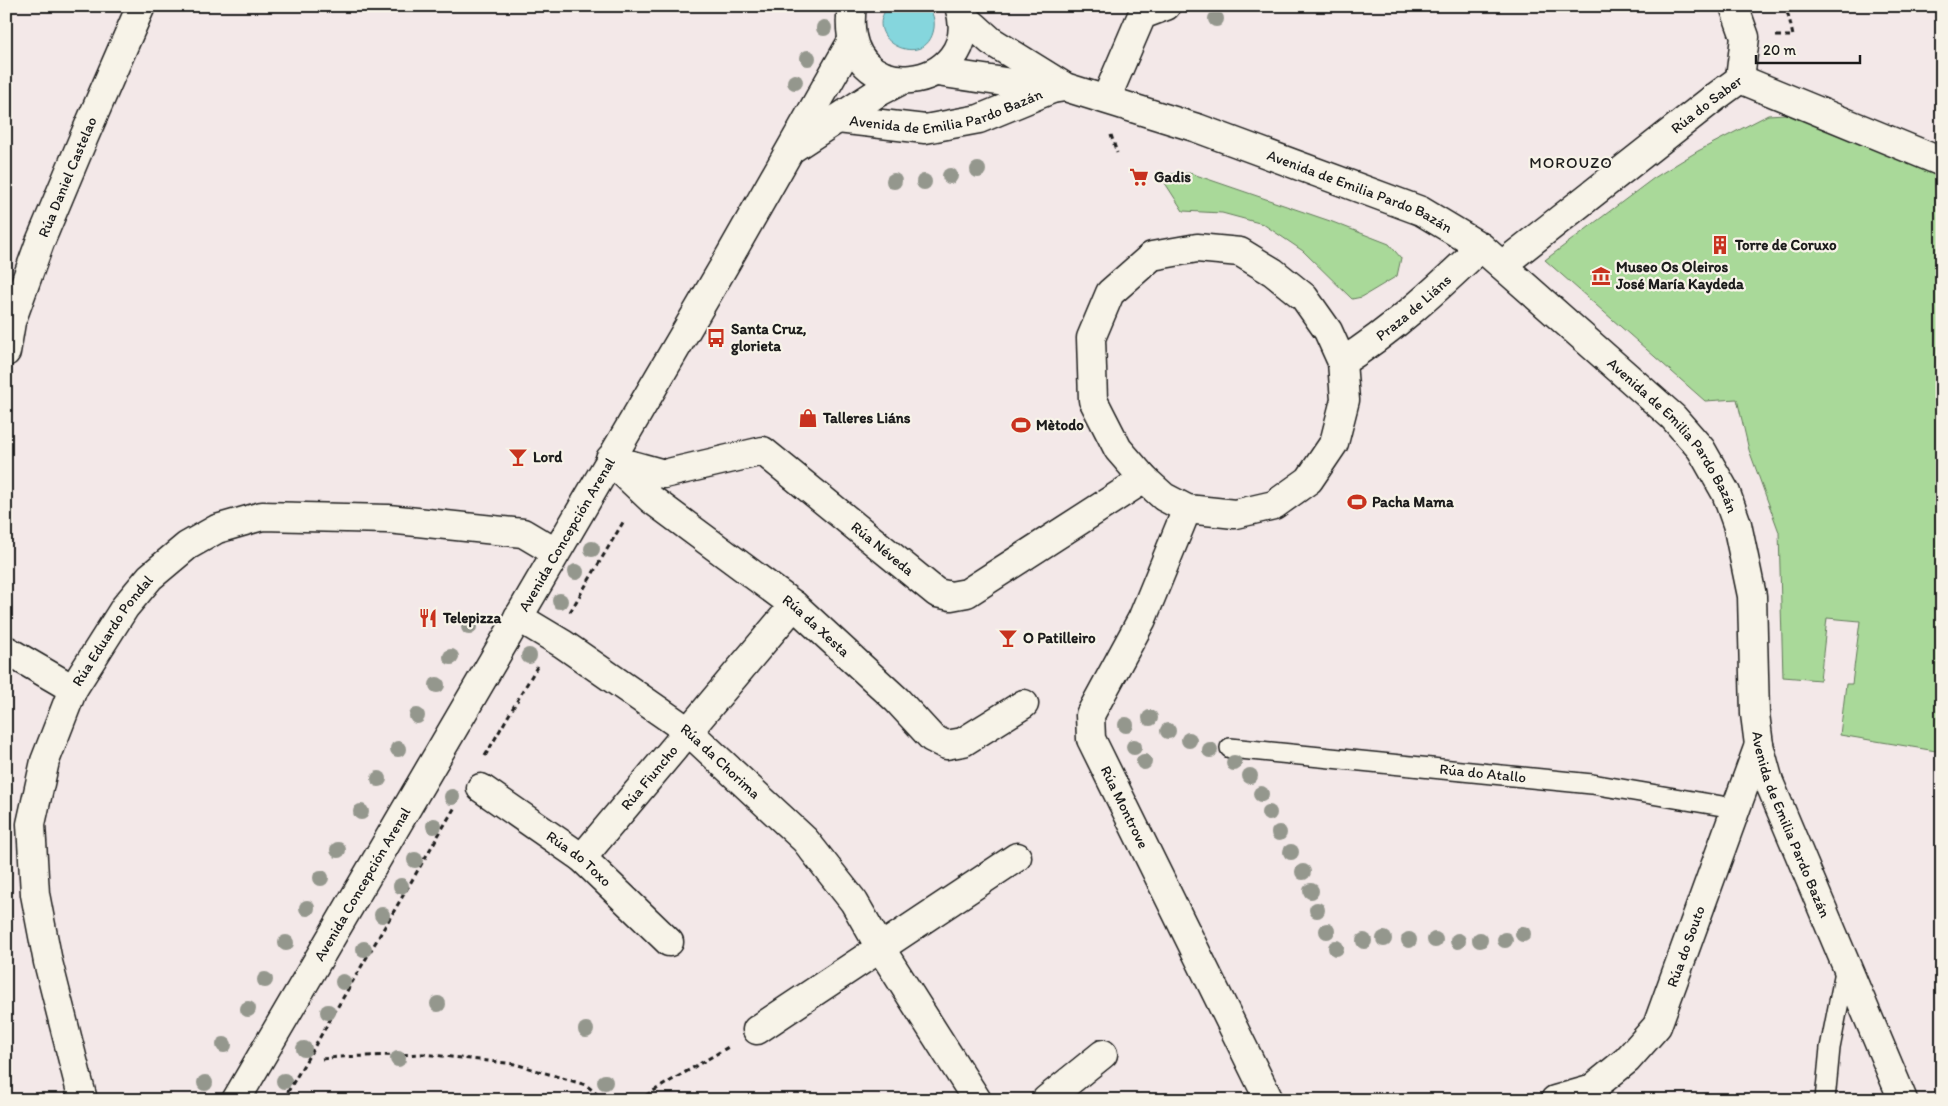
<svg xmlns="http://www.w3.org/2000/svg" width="1948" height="1106" font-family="Itim,sans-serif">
<rect width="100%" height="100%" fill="#f3e8e8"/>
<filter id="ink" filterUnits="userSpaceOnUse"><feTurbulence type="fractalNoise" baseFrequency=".02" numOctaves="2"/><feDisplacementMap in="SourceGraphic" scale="10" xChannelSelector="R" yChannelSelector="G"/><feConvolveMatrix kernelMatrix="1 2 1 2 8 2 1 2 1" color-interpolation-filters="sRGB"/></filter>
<g filter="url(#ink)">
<g fill="#a9d999" stroke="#627a5a">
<polygon points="1803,113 1942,177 1942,752 1840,735 1846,684 1852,684 1860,621 1827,618 1820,680 1783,677 1779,532 1749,450 1737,399 1705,401 1545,260 1654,178 1698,151 1768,115"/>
<polygon points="1190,173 1330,221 1389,244 1401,258 1397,276 1362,297 1352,299 1303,251 1263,224 1222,213 1183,211 1165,183 1170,174"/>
</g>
<path fill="#85d6dd" stroke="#5b8c90" d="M889,6h38c6,6 8,14 7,22 -7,45 -76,11 -45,-22z"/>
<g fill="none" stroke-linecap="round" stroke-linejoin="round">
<g stroke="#1c1c1c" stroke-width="22">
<g id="service">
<path id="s1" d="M1230,748l362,36 142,24"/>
<polyline points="1825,1100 1830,1048 1846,966"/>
</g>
</g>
<g stroke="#1c1c1c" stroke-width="31">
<g id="minor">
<polyline points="1734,6 1745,37 1740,79"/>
<polyline points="1740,79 1942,162"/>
<polyline points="1106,99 1142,15 1166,6"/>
<polygon points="1197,248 1240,252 1273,272 1304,297 1328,331 1342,362 1345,400 1334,443 1309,480 1274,505 1235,514 1187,509 1164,497 1144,479 1118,449 1093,400 1091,338 1110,293 1152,256"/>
<path id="s2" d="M1502,265l212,-167 26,-19"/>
<path id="s3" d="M6,352l5,-30 29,-80 44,-105 57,-131"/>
<path id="s4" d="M1342,362c51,-32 96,-74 139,-115"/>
<path id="s5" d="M610,459l54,15 99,-23 174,142 14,3 16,-3 177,-114"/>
<path id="s6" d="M612,462l39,37 143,106 103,95 35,38 14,7 17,-3 61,-38"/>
<path id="s7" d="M1187,509l-45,110 -52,96 1,24 178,361"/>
<path id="s8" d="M518,617l45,27 125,87 117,109 49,62 27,47 96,151"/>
<polyline points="6,650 73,689"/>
<path id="s9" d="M481,788l101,70 87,84"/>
<path id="s10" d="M582,858l212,-253"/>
<polyline points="757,1030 1017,857"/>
<path id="s11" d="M83,1100l-35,-138 -13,-68 -4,-70 14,-63 28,-72 52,-82 25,-30 37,-31 30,-17 45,-13 126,3 135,14 32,19"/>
<polyline points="1046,1100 1103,1054"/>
</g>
</g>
<g stroke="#1c1c1c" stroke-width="31">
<g id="tertiary">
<path id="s12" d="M962,15l29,26 74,46 132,41 224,83 60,36 192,170 28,32 25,44 11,31 15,72 3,118 4,31 10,37 134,318"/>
<polyline points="937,72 1052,89"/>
<path id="s13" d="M838,119l87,10 54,-10 73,-30 13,-2"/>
<path id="s14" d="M1555,1100l35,-10 37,-30 30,-34 102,-281"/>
</g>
</g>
<g stroke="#1c1c1c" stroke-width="31">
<g id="secondary">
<path d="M852,6c-16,110 136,85 107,0"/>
<polyline points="793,148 877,93 902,80"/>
<path id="s15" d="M236,1100l488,-834 128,-225"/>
</g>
</g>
<g stroke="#1c1c1c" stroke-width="3" stroke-dasharray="5 4" stroke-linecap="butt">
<polyline points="1776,36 1793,36 1789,17 1784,6"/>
<polyline points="1111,135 1117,153"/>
<polyline points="570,612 625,519"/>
<polyline points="485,756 538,665"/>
<polyline points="322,1059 338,1057 424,1054 515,1064 586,1085 604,1100"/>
<polyline points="283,1100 455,807"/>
<polyline points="638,1100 730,1046"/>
</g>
<use href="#service" stroke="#f7f3e8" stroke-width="19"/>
<use href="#minor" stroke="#f7f3e8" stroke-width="28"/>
<use href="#tertiary" stroke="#f7f3e8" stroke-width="28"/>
<use href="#secondary" stroke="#f7f3e8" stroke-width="28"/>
</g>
<g fill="#94978d">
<circle cx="1216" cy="19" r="8"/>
<circle cx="824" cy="28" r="8"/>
<circle cx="808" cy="58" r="8"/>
<circle cx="795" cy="82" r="8"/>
<circle cx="978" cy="170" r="8"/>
<circle cx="950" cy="176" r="8"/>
<circle cx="894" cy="181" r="8"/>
<circle cx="924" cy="182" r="8"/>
<circle cx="592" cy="549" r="8"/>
<circle cx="576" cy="572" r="8"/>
<circle cx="560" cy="601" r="8"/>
<circle cx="469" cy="627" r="8"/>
<circle cx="529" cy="656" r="8"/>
<circle cx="451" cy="657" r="8"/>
<circle cx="437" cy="685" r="8"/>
<circle cx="417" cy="716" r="8"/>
<circle cx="1150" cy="718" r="8"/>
<circle cx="1126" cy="725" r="8"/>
<circle cx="1168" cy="731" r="8"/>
<circle cx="1189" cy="740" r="8"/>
<circle cx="1134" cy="747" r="8"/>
<circle cx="398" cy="749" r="8"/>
<circle cx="1210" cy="750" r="8"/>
<circle cx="1144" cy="762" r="8"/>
<circle cx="1234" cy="763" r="8"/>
<circle cx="1250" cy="776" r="8"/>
<circle cx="379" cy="779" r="8"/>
<circle cx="1261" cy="794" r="8"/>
<circle cx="452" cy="797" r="8"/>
<circle cx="361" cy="812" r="8"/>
<circle cx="1269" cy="813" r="8"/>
<circle cx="434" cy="826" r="8"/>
<circle cx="1279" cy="833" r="8"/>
<circle cx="338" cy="850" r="8"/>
<circle cx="1291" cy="852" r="8"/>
<circle cx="415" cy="860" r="8"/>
<circle cx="1303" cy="872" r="8"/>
<circle cx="321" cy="878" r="8"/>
<circle cx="401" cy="886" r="8"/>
<circle cx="1311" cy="891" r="8"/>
<circle cx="307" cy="908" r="8"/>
<circle cx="1317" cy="910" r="8"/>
<circle cx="382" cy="915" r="8"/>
<circle cx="1327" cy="931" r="8"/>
<circle cx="1523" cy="934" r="8"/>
<circle cx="1384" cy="939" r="8"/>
<circle cx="1409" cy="940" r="8"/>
<circle cx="1435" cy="940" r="8"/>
<circle cx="1480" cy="940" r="8"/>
<circle cx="1505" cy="940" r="8"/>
<circle cx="1364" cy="941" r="8"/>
<circle cx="1458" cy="941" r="8"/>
<circle cx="286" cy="943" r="8"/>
<circle cx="1336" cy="948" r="8"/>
<circle cx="364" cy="949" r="8"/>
<circle cx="265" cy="980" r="8"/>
<circle cx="343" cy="982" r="8"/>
<circle cx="438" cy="1004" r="8"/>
<circle cx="248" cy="1009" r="8"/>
<circle cx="328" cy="1012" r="8"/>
<circle cx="586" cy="1030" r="8"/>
<circle cx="224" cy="1045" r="8"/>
<circle cx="304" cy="1049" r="8"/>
<circle cx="398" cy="1059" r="8"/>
<circle cx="284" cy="1081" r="8"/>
<circle cx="605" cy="1082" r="8"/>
<circle cx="205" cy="1083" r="8"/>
</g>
</g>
<defs>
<g id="supermarket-bare" transform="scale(1.5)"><path d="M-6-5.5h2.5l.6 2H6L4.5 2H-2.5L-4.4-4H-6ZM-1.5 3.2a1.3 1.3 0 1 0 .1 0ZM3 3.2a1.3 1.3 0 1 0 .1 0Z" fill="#c8321e" stroke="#f7f3e8" stroke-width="2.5" paint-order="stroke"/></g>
<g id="building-bare" transform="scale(1.5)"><path d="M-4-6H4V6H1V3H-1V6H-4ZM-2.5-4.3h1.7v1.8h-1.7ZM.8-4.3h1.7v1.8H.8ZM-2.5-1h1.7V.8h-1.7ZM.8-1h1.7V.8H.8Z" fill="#c8321e" stroke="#f7f3e8" stroke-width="2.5" paint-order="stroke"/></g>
<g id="museum-bare" transform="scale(1.5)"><path d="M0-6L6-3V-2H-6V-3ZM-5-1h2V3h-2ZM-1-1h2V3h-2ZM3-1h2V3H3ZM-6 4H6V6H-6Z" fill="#c8321e" stroke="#f7f3e8" stroke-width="2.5" paint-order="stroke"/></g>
<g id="bus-bare" transform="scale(1.5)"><path d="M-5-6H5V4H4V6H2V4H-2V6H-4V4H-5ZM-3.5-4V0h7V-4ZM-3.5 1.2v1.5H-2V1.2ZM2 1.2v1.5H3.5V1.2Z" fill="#c8321e" stroke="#f7f3e8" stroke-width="2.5" paint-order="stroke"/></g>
<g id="shop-bare" transform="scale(1.5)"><path d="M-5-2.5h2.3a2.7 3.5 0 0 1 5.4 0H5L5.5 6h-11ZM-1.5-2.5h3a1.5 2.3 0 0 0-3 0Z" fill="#c8321e" stroke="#f7f3e8" stroke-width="2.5" paint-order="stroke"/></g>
<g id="stadium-bare" transform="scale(1.5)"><path d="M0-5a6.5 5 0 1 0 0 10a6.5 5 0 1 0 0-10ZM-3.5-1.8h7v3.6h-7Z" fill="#c8321e" stroke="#f7f3e8" stroke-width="2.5" paint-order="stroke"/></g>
<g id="bar-bare" transform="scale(1.5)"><path d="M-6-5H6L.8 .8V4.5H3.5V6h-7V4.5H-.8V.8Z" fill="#c8321e" stroke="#f7f3e8" stroke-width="2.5" paint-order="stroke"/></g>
<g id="restaurant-bare" transform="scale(1.5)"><path d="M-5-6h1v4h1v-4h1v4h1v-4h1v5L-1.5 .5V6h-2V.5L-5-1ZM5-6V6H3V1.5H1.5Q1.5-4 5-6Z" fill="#c8321e" stroke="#f7f3e8" stroke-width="2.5" paint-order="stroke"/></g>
</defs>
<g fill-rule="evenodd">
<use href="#supermarket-bare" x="1139" y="177"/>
<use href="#building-bare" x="1720" y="245"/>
<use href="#museum-bare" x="1601" y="276"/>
<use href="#bus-bare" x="716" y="338"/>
<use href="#shop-bare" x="808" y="418"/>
<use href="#stadium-bare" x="1021" y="425"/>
<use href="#bar-bare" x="518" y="457"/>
<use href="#stadium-bare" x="1357" y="502"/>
<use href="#restaurant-bare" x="428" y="618"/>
<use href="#bar-bare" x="1008" y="638"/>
</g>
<g text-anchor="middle" stroke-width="4.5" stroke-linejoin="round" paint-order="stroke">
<g font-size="15" fill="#1c1c1c" stroke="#f7f3e8">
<text dy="5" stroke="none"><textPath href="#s13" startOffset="111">Avenida de Emilia Pardo Bazán</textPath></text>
<text dy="5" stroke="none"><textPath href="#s2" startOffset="260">Rúa do Saber</textPath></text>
<text dy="5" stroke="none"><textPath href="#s3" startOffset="186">Rúa Daniel Castelao</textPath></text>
<text dy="5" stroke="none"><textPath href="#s12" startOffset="439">Avenida de Emilia Pardo Bazán</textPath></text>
<text dy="5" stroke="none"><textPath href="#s4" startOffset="90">Praza de Liáns</textPath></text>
<text dy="5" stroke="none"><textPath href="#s12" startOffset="844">Avenida de Emilia Pardo Bazán</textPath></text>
<text dy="5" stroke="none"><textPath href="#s15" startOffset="655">Avenida Concepción Arenal</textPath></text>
<text dy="5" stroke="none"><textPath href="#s5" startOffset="312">Rúa Néveda</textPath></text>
<text dy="5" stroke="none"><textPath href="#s6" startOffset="262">Rúa da Xesta</textPath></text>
<text dy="5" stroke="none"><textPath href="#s11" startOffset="494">Rúa Eduardo Pondal</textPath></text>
<text dy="5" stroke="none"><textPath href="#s8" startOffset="249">Rúa da Chorima</textPath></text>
<text dy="5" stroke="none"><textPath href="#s1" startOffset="254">Rúa do Atallo</textPath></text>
<text dy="5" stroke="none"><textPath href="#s10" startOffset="105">Rúa Fiuncho</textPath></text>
<text dy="5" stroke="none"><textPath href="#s7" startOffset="328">Rúa Montrove</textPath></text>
<text dy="5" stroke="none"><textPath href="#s12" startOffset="1264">Avenida de Emilia Pardo Bazán</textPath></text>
<text dy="5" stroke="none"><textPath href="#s9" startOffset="121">Rúa do Toxo</textPath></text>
<text dy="5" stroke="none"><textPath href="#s15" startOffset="250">Avenida Concepción Arenal</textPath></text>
<text dy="5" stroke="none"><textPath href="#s14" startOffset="214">Rúa do Souto</textPath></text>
</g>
<g font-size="15" font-weight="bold" fill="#1c1c1c" stroke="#f7f3e8" text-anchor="start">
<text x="1154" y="182">Gadis</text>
<text x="1735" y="250">Torre de Coruxo</text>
<text x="1616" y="272">Museo Os Oleiros<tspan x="1616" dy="17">José María Kaydeda</tspan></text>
<text x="731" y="334">Santa Cruz,<tspan x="731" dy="17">glorieta</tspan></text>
<text x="823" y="423">Talleres Liáns</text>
<text x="1036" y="430">Mètodo</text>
<text x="533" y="462">Lord</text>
<text x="1372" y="507">Pacha Mama</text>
<text x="443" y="623">Telepizza</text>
<text x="1023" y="643">O Patilleiro</text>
</g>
<g font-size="16" letter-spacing="1" fill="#1c1c1c" stroke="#f7f3e8">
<text x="1571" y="168">MOROUZO</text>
</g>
</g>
<rect width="1948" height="1106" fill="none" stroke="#f7f3e8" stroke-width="25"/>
<rect x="12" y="12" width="1923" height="1081" fill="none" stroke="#1c1c1c" stroke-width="2" filter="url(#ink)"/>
<path d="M1756 55v8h104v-8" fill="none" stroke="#1c1c1c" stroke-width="2.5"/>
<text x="1763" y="55" font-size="15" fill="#1c1c1c" stroke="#f7f3e8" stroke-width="4" paint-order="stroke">20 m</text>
</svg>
